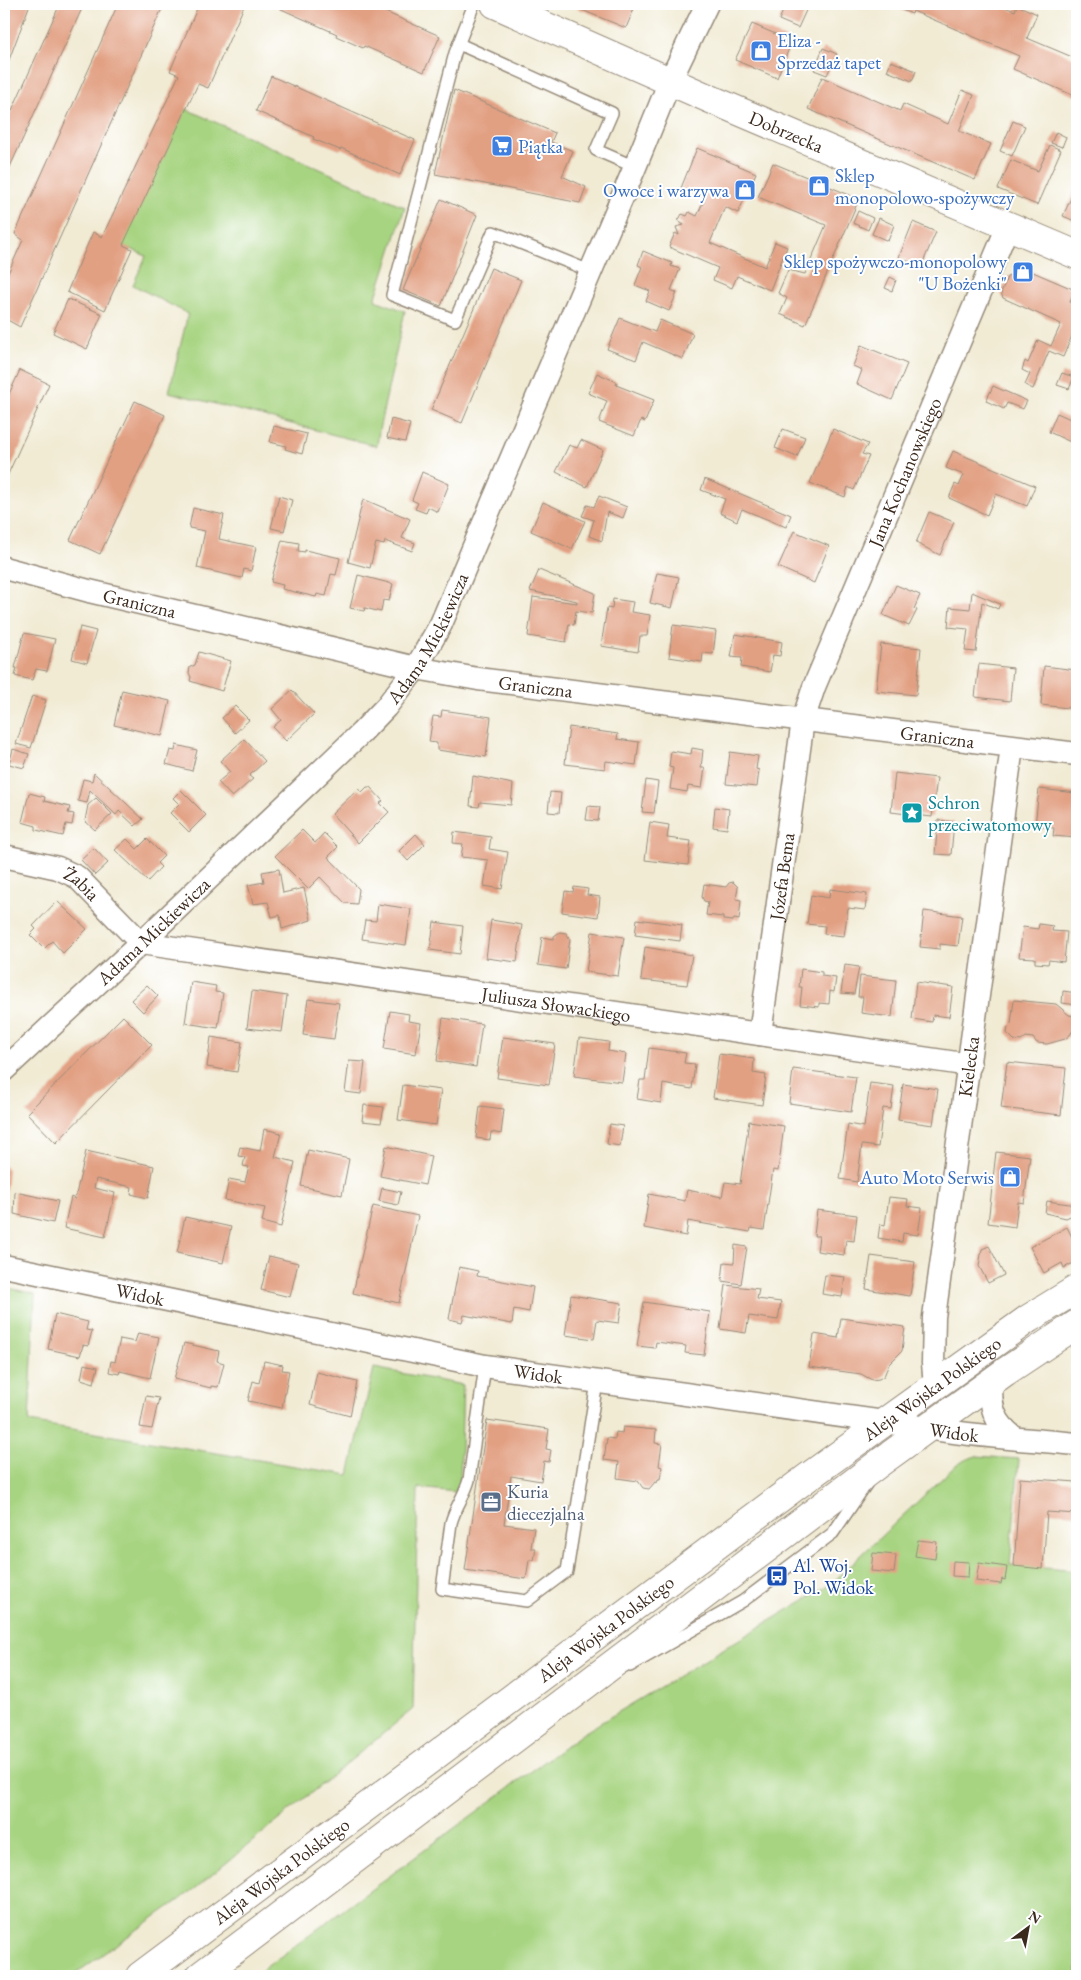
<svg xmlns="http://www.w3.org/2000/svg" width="1081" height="1980" font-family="'EB Garamond',serif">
<rect width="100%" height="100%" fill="#fff"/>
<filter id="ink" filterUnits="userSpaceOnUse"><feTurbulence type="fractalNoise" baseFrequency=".02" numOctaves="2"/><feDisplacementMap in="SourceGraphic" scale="10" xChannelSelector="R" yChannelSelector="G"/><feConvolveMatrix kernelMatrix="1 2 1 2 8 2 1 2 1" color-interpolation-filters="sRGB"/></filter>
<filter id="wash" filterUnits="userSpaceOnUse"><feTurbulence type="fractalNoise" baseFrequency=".0096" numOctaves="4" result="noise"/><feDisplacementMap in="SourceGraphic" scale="20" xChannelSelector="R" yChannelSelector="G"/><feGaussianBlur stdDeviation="1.12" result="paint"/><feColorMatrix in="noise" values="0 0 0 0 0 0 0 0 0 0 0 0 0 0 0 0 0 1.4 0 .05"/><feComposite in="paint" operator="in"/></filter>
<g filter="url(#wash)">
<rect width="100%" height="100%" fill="#f1ebd4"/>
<g fill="#a7d481" stroke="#717f50">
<polygon points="186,109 405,207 375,300 405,311 379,430 377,446 169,392 188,314 133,285 146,256 122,245"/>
<polygon points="4,1287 35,1294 29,1422 349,1475 374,1368 463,1385 460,1482 456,1492 418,1488 413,1709 196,1888 72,1976 4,1976"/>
<polygon points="976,1456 1019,1459 1010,1565 1077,1571 1077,1976 254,1976 582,1734 831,1584 954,1467 965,1460"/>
</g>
<g id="blocks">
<g fill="#e2a083">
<polygon points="4,4 30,4 4,73"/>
<polygon points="60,4 84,4 4,180 4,128"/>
<polygon points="118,4 164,4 20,327 4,318 4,282 23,240 15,234"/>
<polygon points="199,4 245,4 208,88 198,84 123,245 132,249 105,310 67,292 93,232 102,237 179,75 170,71"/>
<polygon points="281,4 367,4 440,36 424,72 364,46 363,48 336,36 337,34 279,8"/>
<polygon points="567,4 636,4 626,28"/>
<polygon points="786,4 804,4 808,6 798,28 779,20"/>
<polygon points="886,4 997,4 1015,11 1017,5 1037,14 1027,38 1077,59 1077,97 1013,69 1019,56 913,11 912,14"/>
<polygon points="752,24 792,41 777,78 735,60"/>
<polygon points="823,48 837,54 827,75 814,70"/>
<polygon points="891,61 916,71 912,81 887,71"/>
<polygon points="271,76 415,140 400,175 341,148 340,150 313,139 314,137 256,111"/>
<polygon points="822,77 900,111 903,104 948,124 962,90 974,95 959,131 991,144 975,180 808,109"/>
<polygon points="454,90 555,133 551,142 573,151 562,176 586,187 580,203 435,174"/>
<polygon points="1013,121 1025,126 1012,156 1000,151"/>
<polygon points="1056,132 1066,137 1062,147 1051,143"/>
<polygon points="1050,145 1061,150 1037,205 998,189 1011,160 1038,171"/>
<polygon points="697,148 756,173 738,213 725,207 710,243 765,267 775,242 787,247 770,290 737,276 732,288 713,280 718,268 669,247 675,233 679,235 676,227 684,225 678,221 682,214 687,216 689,212 697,216 705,198 681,188"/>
<polygon points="773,163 859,199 805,325 780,314 787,298 778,293 788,270 805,274 826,225 758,197"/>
<polygon points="1075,189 1077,190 1077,222 1063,216"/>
<polygon points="441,199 477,215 441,306 403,290"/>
<polygon points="858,211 873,218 868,230 853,223"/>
<polygon points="879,218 894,225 888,241 872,234"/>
<polygon points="913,222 936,232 921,267 899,257"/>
<polygon points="643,251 672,263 671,266 680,269 671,290 677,293 669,311 646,301 650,291 635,285 642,267 638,265"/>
<polygon points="491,268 521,280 462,423 431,410"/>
<polygon points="1026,269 1075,290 1070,302 1077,305 1077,324 1063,357 1049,351 1033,389 1025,385 1030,374 1022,370 1025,361 1028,363 1038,340 1051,346 1061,324 1003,298 1001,293 1007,277 1013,275 1022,279"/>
<polygon points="890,277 896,280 892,291 885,288"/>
<polygon points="68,299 102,314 87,349 53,333"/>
<polygon points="620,318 655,332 660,320 693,334 683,359 643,342 636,360 607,349"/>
<polygon points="861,345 907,364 892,400 857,384 862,370 853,366"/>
<polygon points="20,370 49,384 4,483 4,405"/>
<polygon points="597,373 617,382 616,385 654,400 645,422 641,420 634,436 599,422 607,401 588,393"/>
<polygon points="1062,373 1074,377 1069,389 1057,385"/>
<polygon points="993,386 1027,401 1023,409 1007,403 1004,409 986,401"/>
<polygon points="135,401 165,415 100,554 70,540"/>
<polygon points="1057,413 1077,422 1077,445 1049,432"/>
<polygon points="391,419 410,424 405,442 387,438"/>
<polygon points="274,426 307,434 302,454 285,449 286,446 270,442"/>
<polygon points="783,429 805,437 797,457 775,448"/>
<polygon points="833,429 868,444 862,454 869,456 854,490 848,487 845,497 810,483"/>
<polygon points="581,440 603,450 587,487 556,472 569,445 577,448"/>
<polygon points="953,451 1035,486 1027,506 996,494 987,515 949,498 955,484 959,486 964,475 946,468"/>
<polygon points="422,472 449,484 438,512 428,507 426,513 415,509 418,503 412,500"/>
<polygon points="705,479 791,515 786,527 742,509 737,521 720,513 725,499 701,490"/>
<polygon points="279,496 292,500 284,531 271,528"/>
<polygon points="599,496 627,507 623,518 607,512 602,541 589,536 594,520 582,516 587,505 594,507"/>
<polygon points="363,499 410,519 402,538 415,543 412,551 385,541 384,545 376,543 370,568 348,562"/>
<polygon points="543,502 585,521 572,549 531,531"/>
<polygon points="193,508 224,515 219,539 256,547 251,571 244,569 242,578 197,568 205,531 189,528"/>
<polygon points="929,512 954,522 940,555 916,543"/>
<polygon points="794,531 829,546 814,583 778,567"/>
<polygon points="282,540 299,543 298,551 305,552 305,550 340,558 336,575 331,574 326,596 317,594 316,597 282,589 283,585 271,582"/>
<polygon points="539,570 595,593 592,613 576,611 574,625 569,624 566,642 528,636 533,597 577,603 577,601 530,591"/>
<polygon points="657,573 679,577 672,608 650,603"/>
<polygon points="358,575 393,584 389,601 383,600 381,612 365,608 364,611 350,608"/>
<polygon points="896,585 920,595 914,609 917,610 909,626 883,615"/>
<polygon points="972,592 1000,604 998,609 982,602 976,652 965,651 968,629 948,627 950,607 970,609"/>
<polygon points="613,599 633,602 631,612 650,615 647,636 640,636 638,652 601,646 607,608 612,609"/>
<polygon points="673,625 716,631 713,654 703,653 702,662 669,657"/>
<polygon points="80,627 96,631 87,663 72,659"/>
<polygon points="24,633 55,639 47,671 36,669 32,680 15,676 17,668 15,668"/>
<polygon points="735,634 782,642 780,656 773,655 770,672 741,667 742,658 731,657"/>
<polygon points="881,644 921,648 916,695 876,691"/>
<polygon points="199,652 231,661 222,691 190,681 191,677 189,673 190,667 195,665"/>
<polygon points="979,664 1013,668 1010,701 975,697"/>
<polygon points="1044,666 1076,670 1075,681 1077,681 1077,709 1041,705"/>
<polygon points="122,690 170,701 162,736 114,725"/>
<polygon points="292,690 314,714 286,741 273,727 281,720 272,709"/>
<polygon points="32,696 46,700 31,748 16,744"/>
<polygon points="235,706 249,720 235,733 222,718"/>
<polygon points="442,710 491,717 486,757 437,750 437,743 429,742 433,716 441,717"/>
<polygon points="569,727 618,734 617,739 639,742 636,765 606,761 605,769 565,764"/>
<polygon points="244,739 265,761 249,776 253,779 232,797 218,782 230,772 220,761"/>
<polygon points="176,745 197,750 192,771 166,764 170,750 175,751"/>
<polygon points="692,748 703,750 701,768 705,768 702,788 688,786 687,792 670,789 673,768 669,767 671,751 691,754"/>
<polygon points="13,749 29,754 24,768 9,764"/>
<polygon points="730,752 758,756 756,769 759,770 757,787 726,784"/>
<polygon points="94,773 143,819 135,826 119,811 116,815 90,790 87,803 78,801 83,779 92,781"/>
<polygon points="895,773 937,778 932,817 891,812"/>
<polygon points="473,776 513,784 511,805 480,802 479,807 470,806"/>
<polygon points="646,780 658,782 654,813 642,812"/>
<polygon points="367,787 370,787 383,801 380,803 389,812 358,843 332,814 358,789 362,792"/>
<polygon points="1039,789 1077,793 1077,838 1053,836 1054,828 1035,826"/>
<polygon points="181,790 206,815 189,832 170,813 179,804 173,798"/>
<polygon points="550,792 561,793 559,813 548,812"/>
<polygon points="29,793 45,797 44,801 70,807 68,813 74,814 72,825 66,824 63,836 36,830 36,826 22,822"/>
<polygon points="96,798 112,814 95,830 85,821 88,805"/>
<polygon points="588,806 600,807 598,821 586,820"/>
<polygon points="715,807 729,809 727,829 713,827"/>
<polygon points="938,820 954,822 951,855 935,854"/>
<polygon points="650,822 669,825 667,838 691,841 688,865 645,860"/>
<polygon points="302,830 315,843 324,833 338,847 328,857 359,889 357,904 345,903 320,877 308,889 275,856"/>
<polygon points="454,832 491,837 489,849 508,852 502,889 484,886 488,860 461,857 463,844 453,843"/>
<polygon points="416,834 425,844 408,861 399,851"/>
<polygon points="127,839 137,849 147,839 164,856 157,863 161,867 148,881 115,850"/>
<polygon points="94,848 108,863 95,875 81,860"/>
<polygon points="279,869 283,893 304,888 311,920 282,929 280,915 272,917 268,902 253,904 248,885 264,882 262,872"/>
<polygon points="733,882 738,887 736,899 741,900 739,920 734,919 733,921 723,920 723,917 706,915 708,902 704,901 702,897 704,884 726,887 729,883"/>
<polygon points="574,887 588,889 587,895 600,897 598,917 562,912 565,891 573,892"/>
<polygon points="830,889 867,894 865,910 848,908 844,936 824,934 825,926 807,924 811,895 829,898"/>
<polygon points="57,901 87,929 63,953 52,941 44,949 30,935 36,929 33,926"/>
<polygon points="378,904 411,909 406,945 362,939 365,920 376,921"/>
<polygon points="924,911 962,916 958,946 940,944 940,949 920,947"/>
<polygon points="637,919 682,925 680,941 635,935"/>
<polygon points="491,920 522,925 517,962 486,958"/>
<polygon points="434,922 463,926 460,954 430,950"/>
<polygon points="1039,924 1053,926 1052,931 1067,932 1064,962 1049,960 1048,964 1035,963 1035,958 1019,957 1023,927 1038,929"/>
<polygon points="560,932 566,933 570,939 566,969 538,965 542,937 554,939 554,936"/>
<polygon points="592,932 624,937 618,976 586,972"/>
<polygon points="645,947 692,955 687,985 641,980"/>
<polygon points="845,965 859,967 854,994 841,993"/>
<polygon points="801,969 822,972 822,976 836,978 834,992 830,991 829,1004 819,1003 819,1007 800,1005 802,987 799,987"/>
<polygon points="860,976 896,980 892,1017 861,1013 863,997 858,997"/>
<polygon points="191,982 216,986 215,992 223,993 218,1028 185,1023"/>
<polygon points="916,982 953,987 949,1017 933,1015 932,1022 912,1019"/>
<polygon points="147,985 158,996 143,1012 131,1000"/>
<polygon points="252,991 287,996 282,1032 247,1028"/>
<polygon points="1063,991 1077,993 1077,1005 1062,1003"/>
<polygon points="308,999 339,1003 334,1039 303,1035"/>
<polygon points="1014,1000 1056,1004 1069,1015 1077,1016 1077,1024 1070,1035 1065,1039 1047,1044 1037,1043 1033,1038 1026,1037 1021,1041 1014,1040 1007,1033 1008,1027 1011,1024"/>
<polygon points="390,1011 409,1014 408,1021 421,1023 416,1054 384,1049"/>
<polygon points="123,1016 152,1045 56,1143 27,1113"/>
<polygon points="443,1018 482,1024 476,1067 437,1061"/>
<polygon points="211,1037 242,1042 237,1072 207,1067"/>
<polygon points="503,1037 555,1044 549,1085 497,1078"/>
<polygon points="579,1038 609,1042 608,1051 626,1054 622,1082 574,1076"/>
<polygon points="649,1048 686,1053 684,1063 695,1064 692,1089 663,1084 661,1103 637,1099 640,1080 645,1080"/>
<polygon points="719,1054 754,1059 753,1073 766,1075 762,1105 713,1098"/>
<polygon points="349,1061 365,1062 361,1094 345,1092"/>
<polygon points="1007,1062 1066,1068 1061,1115 1001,1108"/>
<polygon points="793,1069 856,1077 851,1112 789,1103"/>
<polygon points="870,1083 894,1086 891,1109 883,1108 878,1147 862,1145 857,1182 840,1179 848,1124 864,1127"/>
<polygon points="903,1084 938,1089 933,1125 898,1120"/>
<polygon points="403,1085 441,1090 436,1125 398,1120"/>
<polygon points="364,1105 384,1107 381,1123 362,1121"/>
<polygon points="480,1106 504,1109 501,1134 491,1132 490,1140 476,1138"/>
<polygon points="749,1121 784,1126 778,1171 773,1170 764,1230 751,1228 750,1232 688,1221 686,1236 644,1228 649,1194 685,1201 687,1190 722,1197 725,1182 740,1184"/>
<polygon points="610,1124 623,1126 620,1146 607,1144"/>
<polygon points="264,1129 281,1133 275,1157 295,1162 281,1227 262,1222 265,1208 225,1200 229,1179 245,1182 249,1167 243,1166 245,1157 238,1156 240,1147 260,1151"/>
<polygon points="386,1146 431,1156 425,1185 380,1176"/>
<polygon points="308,1150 349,1159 342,1195 301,1186"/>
<polygon points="86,1151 154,1166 148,1198 131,1194 132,1187 96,1179 94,1188 115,1193 105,1237 64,1228 71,1197 75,1199"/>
<polygon points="996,1152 1030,1156 1024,1203 1018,1202 1015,1227 988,1223"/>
<polygon points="4,1166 8,1169 5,1199 4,1199"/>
<polygon points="382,1188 401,1192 398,1205 379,1201"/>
<polygon points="15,1192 58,1201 53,1223 14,1214"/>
<polygon points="889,1197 908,1199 907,1206 922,1208 918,1235 903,1233 902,1242 878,1238 880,1224 885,1225"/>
<polygon points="1047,1201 1077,1205 1077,1213 1066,1218 1045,1213"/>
<polygon points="373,1206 418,1216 399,1303 353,1293"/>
<polygon points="817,1210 857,1215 854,1241 846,1240 844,1255 817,1251 819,1236 814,1236"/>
<polygon points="185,1217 231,1227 223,1263 177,1253"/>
<polygon points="1067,1227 1077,1247 1077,1261 1064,1268 1062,1263 1044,1273 1030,1247"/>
<polygon points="735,1245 747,1247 741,1284 722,1281 724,1262 734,1263"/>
<polygon points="989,1246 1004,1275 988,1283 979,1266 982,1249"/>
<polygon points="269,1256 298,1263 290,1297 261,1290"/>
<polygon points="871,1256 915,1262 910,1296 866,1289"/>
<polygon points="459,1267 478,1271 477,1276 533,1287 529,1312 514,1309 512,1324 464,1315 462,1322 449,1319"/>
<polygon points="825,1275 845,1277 842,1297 822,1294"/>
<polygon points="726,1285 759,1289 757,1299 781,1302 778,1320 749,1316 746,1333 720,1329"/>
<polygon points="571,1295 622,1303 619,1323 597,1320 594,1339 565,1335"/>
<polygon points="644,1302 710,1312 704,1355 685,1353 686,1346 656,1342 655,1348 637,1346"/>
<polygon points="55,1314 88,1322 86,1330 92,1331 88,1346 83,1345 80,1356 48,1349"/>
<polygon points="841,1318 905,1327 902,1351 889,1364 884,1376 879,1379 872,1380 861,1374 809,1367 814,1334 838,1338"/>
<polygon points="138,1333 159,1337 150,1378 120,1371 119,1374 109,1372 111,1361 115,1362 120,1339 135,1342"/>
<polygon points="184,1343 219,1351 217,1361 224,1363 218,1387 211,1386 211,1388 174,1379"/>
<polygon points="264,1361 283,1365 282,1370 289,1371 282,1408 248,1401 253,1381 259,1383"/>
<polygon points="84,1364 98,1367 94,1383 81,1379"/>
<polygon points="317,1372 357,1382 350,1416 310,1405"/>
<polygon points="146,1396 159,1398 152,1429 140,1427"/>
<polygon points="487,1420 549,1429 546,1449 551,1450 549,1462 544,1461 541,1481 511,1476 504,1524 534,1528 531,1548 536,1548 534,1560 529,1560 526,1579 465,1570"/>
<polygon points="623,1427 656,1430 655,1443 662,1444 659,1466 662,1467 660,1479 658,1479 657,1483 655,1482 649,1489 643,1488 638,1481 617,1478 619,1462 604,1460 607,1438 615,1439 616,1432 622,1433"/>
<polygon points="1020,1478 1077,1482 1077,1514 1047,1512 1043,1569 1014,1566"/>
<polygon points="918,1540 937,1542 935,1559 915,1556"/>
<polygon points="873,1553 896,1555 894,1573 871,1571"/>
<polygon points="953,1561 969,1562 968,1577 952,1576"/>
<polygon points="979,1563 1007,1567 1005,1580 1002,1579 1001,1584 976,1581"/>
</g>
</g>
</g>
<g filter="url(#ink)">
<use href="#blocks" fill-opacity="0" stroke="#968a79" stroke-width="1"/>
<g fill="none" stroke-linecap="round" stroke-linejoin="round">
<g stroke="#968a79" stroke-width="14">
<g id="service">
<polyline points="474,4 455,53 392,295 455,320 493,232 590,271"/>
<polyline points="459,44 612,113 596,150 635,167"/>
<path d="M485,1366l-16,114c-4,15 -14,27 -18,43l-9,66 85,12 40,-30 30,-189"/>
<polyline points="630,1666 743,1601 833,1533 867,1483"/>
</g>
</g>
<g stroke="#968a79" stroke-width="25">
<g id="minor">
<path id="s1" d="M4,568l85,23 327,77 62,11 599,75"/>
<path id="s2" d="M4,856l54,12 19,9 64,66 829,122"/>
<path id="s3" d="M760,1034l43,-314 11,-33 194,-461"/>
<path id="s4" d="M4,1070l137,-127 220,-210 25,-26 30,-39 25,-44 194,-457 35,-86 37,-77"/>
<path id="s5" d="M4,1266l481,100 442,62c50,9 100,11 150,16"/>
<path d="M992,1381c-3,25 2,42 23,57"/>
<path id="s6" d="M935,1386l-2,-23 1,-46 78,-570"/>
</g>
</g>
<g stroke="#968a79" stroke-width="30">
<g id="tertiary">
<path id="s7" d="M495,4l213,94 369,157"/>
</g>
</g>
<g stroke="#968a79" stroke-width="30">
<g id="secondary">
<path id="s8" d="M140,1976l668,-499 220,-158 49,-30"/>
<polyline points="200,1976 882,1461 1005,1372 1077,1324"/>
</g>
</g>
<use href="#service" stroke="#fff" stroke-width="11"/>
<use href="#minor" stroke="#fff" stroke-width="22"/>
<use href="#tertiary" stroke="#fff" stroke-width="28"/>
<use href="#secondary" stroke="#fff" stroke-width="28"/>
</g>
</g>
<defs>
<g id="shop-square" transform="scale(1.125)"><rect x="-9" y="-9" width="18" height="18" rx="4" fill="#3f7fe0" stroke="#fff"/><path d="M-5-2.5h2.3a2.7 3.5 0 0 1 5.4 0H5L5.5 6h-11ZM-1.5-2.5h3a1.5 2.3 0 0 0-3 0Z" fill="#fff"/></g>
<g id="supermarket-square" transform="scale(1.125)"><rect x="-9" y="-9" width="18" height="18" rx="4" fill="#3f7fe0" stroke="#fff"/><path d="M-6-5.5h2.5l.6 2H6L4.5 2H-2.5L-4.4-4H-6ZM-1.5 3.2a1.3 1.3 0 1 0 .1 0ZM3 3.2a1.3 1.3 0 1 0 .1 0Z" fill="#fff"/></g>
<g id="sight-square" transform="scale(1.125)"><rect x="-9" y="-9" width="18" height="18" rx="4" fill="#0f9aa8" stroke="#fff"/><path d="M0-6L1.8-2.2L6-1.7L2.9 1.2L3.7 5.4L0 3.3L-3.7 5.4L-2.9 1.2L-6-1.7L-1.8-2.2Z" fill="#fff"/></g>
<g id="office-square" transform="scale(1.125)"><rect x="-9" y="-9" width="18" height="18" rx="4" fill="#5c6f8a" stroke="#fff"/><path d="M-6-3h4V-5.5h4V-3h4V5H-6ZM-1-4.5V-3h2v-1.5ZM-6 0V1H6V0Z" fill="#fff"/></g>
<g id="bus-square" transform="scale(1.125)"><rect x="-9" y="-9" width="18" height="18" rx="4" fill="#1a4fb4" stroke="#fff"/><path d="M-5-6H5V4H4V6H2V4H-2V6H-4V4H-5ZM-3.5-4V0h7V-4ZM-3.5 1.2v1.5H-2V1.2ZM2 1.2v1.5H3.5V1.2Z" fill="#fff"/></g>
</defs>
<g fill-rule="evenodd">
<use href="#shop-square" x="761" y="51"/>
<use href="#supermarket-square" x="502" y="146"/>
<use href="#shop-square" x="819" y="186"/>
<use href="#shop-square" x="745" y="190"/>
<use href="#shop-square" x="1023" y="272"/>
<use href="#sight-square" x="912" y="813"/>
<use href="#shop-square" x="1010" y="1177"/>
<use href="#office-square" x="491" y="1502"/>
<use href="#bus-square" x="777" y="1576"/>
</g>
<g text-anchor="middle" stroke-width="4" stroke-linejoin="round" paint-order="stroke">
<g font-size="19" fill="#366cbe" stroke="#fff" text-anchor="start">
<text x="777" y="47">Eliza -<tspan x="777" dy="22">Sprzedaż tapet</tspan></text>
<text x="518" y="153">Piątka</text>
<text x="835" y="182">Sklep<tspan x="835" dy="22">monopolowo-spożywczy</tspan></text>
<text x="729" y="197" text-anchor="end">Owoce i warzywa</text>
<text x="1007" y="268" text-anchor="end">Sklep spożywczo-monopolowy<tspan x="1007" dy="22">"U Bożenki"</tspan></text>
<text x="994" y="1184" text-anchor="end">Auto Moto Serwis</text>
</g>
<g font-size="19" fill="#3b2a1e" stroke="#fff">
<text dy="7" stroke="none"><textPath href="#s7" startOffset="318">Dobrzecka</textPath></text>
<text dy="7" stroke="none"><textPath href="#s3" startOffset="585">Jana Kochanowskiego</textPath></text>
<text dy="7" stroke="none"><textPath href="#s1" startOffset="140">Graniczna</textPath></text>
<text dy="7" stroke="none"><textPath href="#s4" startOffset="608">Adama Mickiewicza</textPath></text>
<text dy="7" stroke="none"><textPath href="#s1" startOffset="545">Graniczna</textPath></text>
<text dy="7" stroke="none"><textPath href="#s1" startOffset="950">Graniczna</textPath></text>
<text dy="7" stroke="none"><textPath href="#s3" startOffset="159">Józefa Bema</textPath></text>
<text dy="7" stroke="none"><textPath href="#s2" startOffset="84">Żabia</textPath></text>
<text dy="7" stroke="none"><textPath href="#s4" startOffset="204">Adama Mickiewicza</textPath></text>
<text dy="7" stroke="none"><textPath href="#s2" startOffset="588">Juliusza Słowackiego</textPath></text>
<text dy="7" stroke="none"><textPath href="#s6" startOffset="322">Kielecka</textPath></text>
<text dy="7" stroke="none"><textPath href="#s5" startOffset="139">Widok</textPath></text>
<text dy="7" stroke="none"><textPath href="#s5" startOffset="545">Widok</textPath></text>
<text dy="7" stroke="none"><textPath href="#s8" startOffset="986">Aleja Wojska Polskiego</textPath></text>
<text dy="7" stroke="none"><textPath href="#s5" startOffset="965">Widok</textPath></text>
<text dy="7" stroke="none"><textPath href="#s8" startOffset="581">Aleja Wojska Polskiego</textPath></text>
<text dy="7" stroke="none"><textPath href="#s8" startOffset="176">Aleja Wojska Polskiego</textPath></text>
</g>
<g font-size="19" fill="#0d838f" stroke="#fff" text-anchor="start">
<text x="928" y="809">Schron<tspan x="928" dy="22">przeciwatomowy</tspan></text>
</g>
<g font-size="19" fill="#4e5e75" stroke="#fff" text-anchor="start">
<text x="507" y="1498">Kuria<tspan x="507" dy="22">diecezjalna</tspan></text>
</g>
<g font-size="19" fill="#164399" stroke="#fff" text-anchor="start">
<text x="793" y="1572">Al. Woj.<tspan x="793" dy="22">Pol. Widok</tspan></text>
</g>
</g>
<rect width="1081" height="1980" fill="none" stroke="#fff" stroke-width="20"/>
<g transform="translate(1028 1928) rotate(32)" stroke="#ffffff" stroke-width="4" paint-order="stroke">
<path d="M0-4L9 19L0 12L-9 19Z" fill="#3b2a1e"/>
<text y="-8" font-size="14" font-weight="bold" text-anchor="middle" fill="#3b2a1e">N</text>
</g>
</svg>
